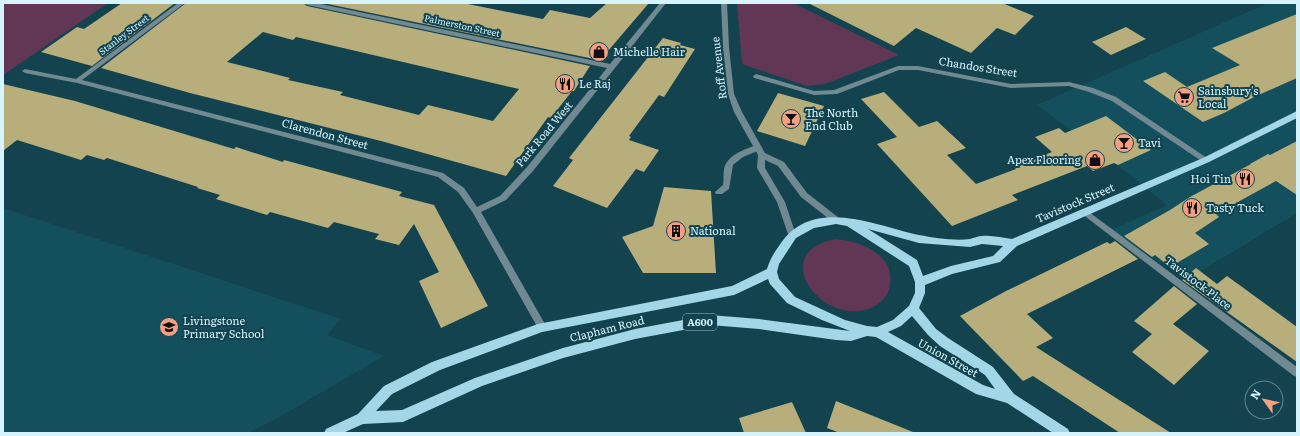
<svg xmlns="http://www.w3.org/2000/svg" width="1300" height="436" font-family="Literata,serif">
<rect width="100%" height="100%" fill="#12434f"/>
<g fill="#144f5d">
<polygon points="1268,3 1297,3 1297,213 1186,280 1111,230 1167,205 1116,164 1037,105"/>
<polygon points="3,208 341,319 327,335 384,356 283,415 247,433 3,433"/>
</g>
<g fill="#623755">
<polygon points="3,3 108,3 3,75"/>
<polygon points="737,3 793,3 899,55 825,84 807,86 742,64"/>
<path d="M836,239c23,2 59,15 54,45 -1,9 -5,15 -12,20 -48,32 -117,-51 -42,-65z"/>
</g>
<g fill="#b7ae7b" fill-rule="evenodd">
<polygon points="122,3 175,3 92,66 41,52 77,27 84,29"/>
<path d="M186,3h117l4,3 283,60 -16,25h-2l-21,27 -3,-1 -42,59 -125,-35 -191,-48 -89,-25zM263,32l30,8 3,-3 223,52 -26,32 -65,-16 -9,10 -79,-20 3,-3 -55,-12 2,-2 -63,-16z"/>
<polygon points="323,3 463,3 543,19 550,10 590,18 607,3 649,3 602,58 596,57 594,59"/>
<polygon points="808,3 1002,3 1034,16 1015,35 997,28 971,53 916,28 894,46"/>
<polygon points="1297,14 1297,78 1254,97 1224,113 1203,122 1143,81 1165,72 1187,87 1240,65 1212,48"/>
<polygon points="1126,27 1146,39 1111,55 1092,42"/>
<polygon points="663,38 681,43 680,45 695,49 664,97 659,95 629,136 631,137 629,140 659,150 644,172 636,169 607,208 553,186 573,160 569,158"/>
<polygon points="3,84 75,101 234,149 236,147 283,162 284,160 402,192 399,196 434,205 488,306 441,328 419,281 439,272 414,224 399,245 375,239 379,234 334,222 328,228 270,212 267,215 216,199 220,195 197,188 198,187 107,158 104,160 87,155 81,160 17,140 3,151"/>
<polygon points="884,92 919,127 937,121 966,148 947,155 976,184 1016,169 1014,167 1052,152 1035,137 1059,128 1065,133 1106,116 1151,150 1118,165 1114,163 1093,171 1087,166 1012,195 1018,200 952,226 877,144 897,137 861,99"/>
<polygon points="778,93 824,106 805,146 757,131"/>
<polygon points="1297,141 1297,195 1276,181 1216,214 1219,217 1195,233 1209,244 1170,267 1155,255 1152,257 1124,236 1170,210 1190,197 1251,164 1250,164 1268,154 1270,155"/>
<polygon points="664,187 711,191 716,273 643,273 622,237 653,226"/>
<polygon points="1115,241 1138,259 1027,314 1053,338 1036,347 1171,433 1120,433 1033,376 1023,381 960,316 1006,291 1107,242 1110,244"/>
<polygon points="1196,268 1217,284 1227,276 1297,327 1297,362 1182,280"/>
<polygon points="1174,286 1197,304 1173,324 1209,351 1174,385 1132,352 1152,334 1134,321"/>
<polygon points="836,401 913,432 913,433 840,433 827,428"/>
<polygon points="792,402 806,433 744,433 739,418"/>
</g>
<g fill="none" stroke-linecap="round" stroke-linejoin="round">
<g fill="#718a92" fill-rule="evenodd">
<polygon points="178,3 185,3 82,80 443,173 464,188 477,207 500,196 527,167 607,68 307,5 304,3 316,3 610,64 660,3 666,3 615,68 533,171 506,200 481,212 545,324 547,327 545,330 542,331 539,330 473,213 458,192 438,177 77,83 25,73 22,71 25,69 76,79"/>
<polygon points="898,66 918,66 1011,84 1069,82 1093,88 1116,97 1210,160 1209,162 1203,162 1112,101 1089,92 1069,86 1011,88 918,70 899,70 837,94 814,95 754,78 753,76 756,74 814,91 834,90"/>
<path d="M757,145l3,1 1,2 -1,2 -17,7 -10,8 -4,24 -7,5h-6l-1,-2 8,-7c1,-5 0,-10 1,-16 3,-14 21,-20 33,-24z"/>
<polygon points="1085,209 1297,367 1297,377 1294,376 1082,214 1081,212"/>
</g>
<polygon fill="#718a92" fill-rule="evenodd" points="721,3 727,3 729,47 734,94 742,112 765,153 784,162 807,193 839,218 840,220 839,222 833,222 801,197 778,166 765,160 765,168 785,202 796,235 795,237 789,237 777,202 757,168 758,155 734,112 728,94 723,47"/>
<path fill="#a3d7e7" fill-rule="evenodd" d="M1297,111v7l-88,44 -192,84 -17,16 -48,12 -27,11v8l-6,15 17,21 12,9 45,29 21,27 54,35 2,4h-17l-46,-30 -31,-9 -100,-57 -9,-1 -16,5 -15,-1 -77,-11 -49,-4 -75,14 -72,19 -81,28 -79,36 -40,2 -20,9h-19l2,-4 32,-15 26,-28 48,-24 106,-38 194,-38 35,-17c3,-10 8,-18 14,-26 33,-47 95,-17 138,-8 15,3 36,6 51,4 4,-1 8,-3 12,-3 10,-1 21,2 30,3l191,-81zM836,224l11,2 62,40 6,16v11l-6,13 -16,14 -16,7 -10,-1 -22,-6 -50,-23 -16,-18 -2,-7 2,-8 17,-26 18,-10zM868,229l51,14 51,4 12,-3 21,2 -10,10 -42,10 -28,10 -6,-16zM768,279l2,5 17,19 35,17 28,11 -91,-12 -49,-4 -75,14 -72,19 -88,30 -73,32 -26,1 16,-17 48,-24 102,-38 192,-37zM912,316l16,19 12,11 45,29 10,14 -12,-4 -95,-53 13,-6z"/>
</g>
<defs>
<g id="shop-disc" transform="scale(1)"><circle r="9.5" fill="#f39f84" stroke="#12434f"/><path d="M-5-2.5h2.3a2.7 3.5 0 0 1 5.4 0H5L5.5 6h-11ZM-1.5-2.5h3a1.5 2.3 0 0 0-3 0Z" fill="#111"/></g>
<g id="restaurant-disc" transform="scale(1)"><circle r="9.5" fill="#f39f84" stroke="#12434f"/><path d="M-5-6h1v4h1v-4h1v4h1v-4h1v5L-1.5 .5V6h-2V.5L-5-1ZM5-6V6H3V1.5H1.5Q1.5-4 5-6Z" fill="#111"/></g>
<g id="supermarket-disc" transform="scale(1)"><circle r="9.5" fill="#f39f84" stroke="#12434f"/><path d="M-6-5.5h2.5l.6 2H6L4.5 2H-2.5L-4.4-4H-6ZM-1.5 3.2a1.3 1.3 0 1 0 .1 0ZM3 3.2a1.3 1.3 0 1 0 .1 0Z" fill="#111"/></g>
<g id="bar-disc" transform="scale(1)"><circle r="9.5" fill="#f39f84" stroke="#12434f"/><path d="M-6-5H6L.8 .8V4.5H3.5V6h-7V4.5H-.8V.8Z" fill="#111"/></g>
<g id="building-disc" transform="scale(1)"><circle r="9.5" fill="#f39f84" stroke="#12434f"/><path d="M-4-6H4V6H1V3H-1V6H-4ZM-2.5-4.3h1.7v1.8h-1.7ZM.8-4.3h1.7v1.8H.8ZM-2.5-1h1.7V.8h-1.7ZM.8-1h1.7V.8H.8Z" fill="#111"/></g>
<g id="school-disc" transform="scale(1)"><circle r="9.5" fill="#f39f84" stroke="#12434f"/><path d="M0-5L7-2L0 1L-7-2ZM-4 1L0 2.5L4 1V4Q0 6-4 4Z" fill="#111"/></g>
</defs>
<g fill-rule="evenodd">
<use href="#shop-disc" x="599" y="52"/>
<use href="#restaurant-disc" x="565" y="84"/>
<use href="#supermarket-disc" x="1184" y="97"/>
<use href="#bar-disc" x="791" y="119"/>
<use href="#bar-disc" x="1124" y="143"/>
<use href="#shop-disc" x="1095" y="160"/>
<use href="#restaurant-disc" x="1245" y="179"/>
<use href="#restaurant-disc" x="1192" y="208"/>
<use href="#building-disc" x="676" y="231"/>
<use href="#school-disc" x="169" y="327"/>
</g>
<g text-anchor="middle" stroke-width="4" stroke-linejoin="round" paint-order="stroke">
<g font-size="9" fill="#d5f4fd" stroke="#12434f">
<text transform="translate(462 26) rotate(12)" y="3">Palmerston Street</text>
<text transform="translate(124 35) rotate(-37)" y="3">Stanley Street</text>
</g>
<rect fill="#12434f" stroke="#9abfc9" stroke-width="1" x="683" y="314" width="34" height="16" rx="3"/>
<g font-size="10" font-weight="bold" fill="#d5f4fd">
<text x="700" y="326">A600</text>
</g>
<g font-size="11" fill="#d5f4fd" stroke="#12434f" text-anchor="start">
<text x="613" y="56">Michelle Hair</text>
<text x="579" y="88">Le Raj</text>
<text x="1198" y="95">Sainsbury's<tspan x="1198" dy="13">Local</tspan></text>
<text x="805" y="117">The North<tspan x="805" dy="13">End Club</tspan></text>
<text x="1138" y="147">Tavi</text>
<text x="1081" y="164" text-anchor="end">Apex Flooring</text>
<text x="1231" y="183" text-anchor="end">Hoi Tin</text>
<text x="1206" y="212">Tasty Tuck</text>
<text x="690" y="235">National</text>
<text x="183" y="325">Livingstone<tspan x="183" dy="13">Primary School</tspan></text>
</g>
<g font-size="11" fill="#d5f4fd" stroke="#12434f">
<text transform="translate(978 67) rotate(9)" y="4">Chandos Street</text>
<text transform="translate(719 68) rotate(-97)" y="4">Roff Avenue</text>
<text transform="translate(325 134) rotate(15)" y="4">Clarendon Street</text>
<text transform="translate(544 134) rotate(-50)" y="4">Park Road West</text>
<text transform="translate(1075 203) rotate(-23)" y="4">Tavistock Street</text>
<text transform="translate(1198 283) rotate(37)" y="4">Tavistock Place</text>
<text transform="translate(607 329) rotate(-14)" y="4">Clapham Road</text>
<text transform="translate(948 358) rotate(29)" y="4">Union Street</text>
</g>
</g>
<rect width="1300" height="436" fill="none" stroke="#d5f4fd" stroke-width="8"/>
<g transform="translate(1264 400) rotate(303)"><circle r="19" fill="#12434f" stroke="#608a95"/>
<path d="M0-3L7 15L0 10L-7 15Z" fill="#f39f84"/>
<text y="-6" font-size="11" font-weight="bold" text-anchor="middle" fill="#d5f4fd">N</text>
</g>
</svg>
